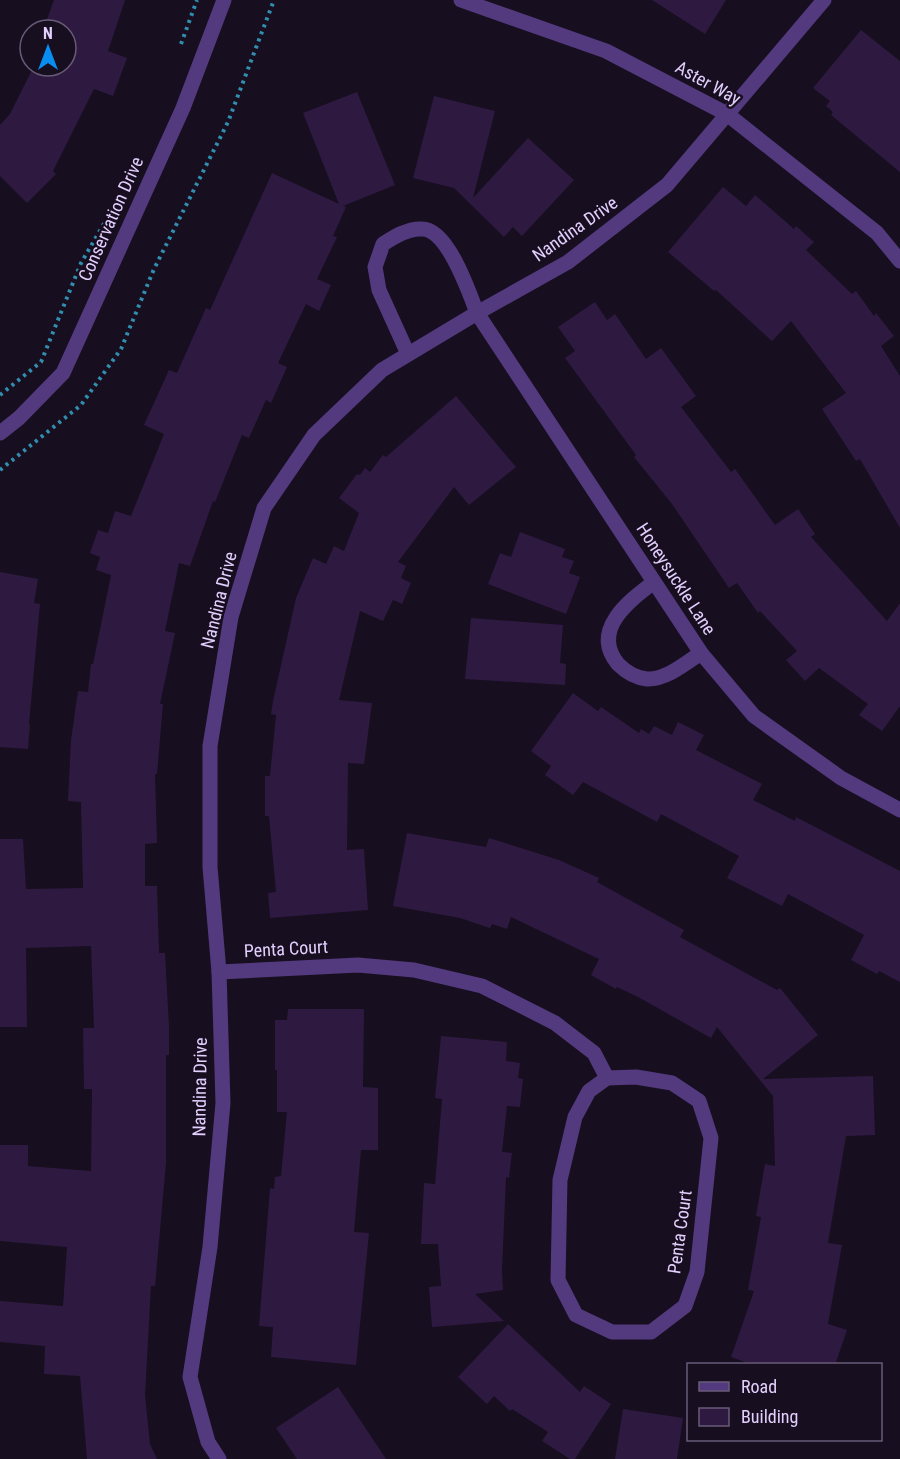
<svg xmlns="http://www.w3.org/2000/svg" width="900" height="1459" font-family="'Roboto Condensed',sans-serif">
<rect width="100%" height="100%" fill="#170e20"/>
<g fill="#2e1a41">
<polygon points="54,0 125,0 108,51 127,58 113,96 94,89 53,171 56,174 27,203 0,176 0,125 10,114 34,66 66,66 66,30 43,30"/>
<polygon points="652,0 726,0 705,34"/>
<polygon points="861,30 900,61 900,172 831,115 833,112 826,106 830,101 813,88"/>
<polygon points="357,92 395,185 343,206 346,207 333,236 337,237 317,279 331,285 319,311 306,304 278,363 287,367 271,403 266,400 249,438 242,435 215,502 213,501 190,566 179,563 165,631 175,633 160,704 163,704 157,774 155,774 157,843 145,844 145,886 157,886 159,953 165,953 169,1026 169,1055 166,1055 166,1163 155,1286 151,1286 145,1395 150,1444 157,1459 87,1459 80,1376 44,1374 45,1346 0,1342 0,1301 63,1306 67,1247 0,1241 0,1145 28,1145 28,1166 91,1171 92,1089 84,1089 83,1028 94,1028 91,946 26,948 27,1027 0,1027 0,839 23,839 26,889 83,888 81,802 68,801 71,740 78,691 88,692 91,664 93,664 111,575 96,570 100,557 90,553 98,530 108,533 115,511 131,516 164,434 144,425 169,370 177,373 206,308 210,310 272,173 339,204 303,113"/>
<polygon points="434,96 495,111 473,198 528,138 574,180 522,236 513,227 504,237 454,188 413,178"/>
<polygon points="723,187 746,206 755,195 794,229 796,226 814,242 806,250 852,294 856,291 874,316 876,313 894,336 881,346 900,376 900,528 860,459 856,461 822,409 846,393 791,321 772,341 716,290 714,291 668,252"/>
<polygon points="595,302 607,320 615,314 646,359 661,348 696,396 681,407 731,472 735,469 775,525 798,509 815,534 811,537 887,621 900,603 900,706 882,731 859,715 868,704 819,668 805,681 786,660 797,651 760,611 758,613 737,583 729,588 672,504 634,457 636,455 565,358 575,351 558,327"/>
<polygon points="456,396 516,467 469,505 454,487 398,562 406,566 401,578 411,583 402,604 393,600 383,621 360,611 339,700 372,703 364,764 348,763 347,850 364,849 368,910 270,918 268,893 276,892 269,816 265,816 265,776 270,776 276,715 271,714 273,701 296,598 313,558 326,564 334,546 344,551 359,513 339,498 357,474 360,475 365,468 370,472 383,455 386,457"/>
<polygon points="520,532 565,549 562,557 574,561 569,573 580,577 566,614 488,584 500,553 511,557"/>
<polygon points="0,572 38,579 34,603 40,604 29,724 30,724 28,749 0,747"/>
<polygon points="471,618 563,625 560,663 566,664 565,685 465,679"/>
<polygon points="573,693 598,711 601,707 639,733 641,729 649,734 654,726 672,735 678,722 704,735 696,750 762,784 753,800 795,821 796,817 900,871 900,982 879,971 877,974 851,960 864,935 788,894 782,906 727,878 739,856 661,814 657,822 583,782 573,795 545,775 551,766 531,751"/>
<polygon points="407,833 486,847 489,838 559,860 599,878 597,882 684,930 680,937 777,990 780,988 818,1035 763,1079 873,1076 875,1135 846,1136 828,1243 842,1245 828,1324 847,1330 835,1365 753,1365 731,1357 754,1291 748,1290 761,1217 756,1216 765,1164 775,1166 773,1096 717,1027 711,1038 638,997 617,987 616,989 591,975 599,959 511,917 507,929 492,924 490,928 460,918 393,906"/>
<polygon points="288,1009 364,1009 363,1087 378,1088 378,1150 361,1150 354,1232 369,1233 356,1365 271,1357 273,1327 259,1326 270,1188 274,1189 275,1177 281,1176 287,1112 277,1112 277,1070 275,1070 275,1020 287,1020"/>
<polygon points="441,1036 507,1042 506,1061 520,1063 518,1078 523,1079 520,1107 507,1106 502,1152 512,1153 509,1178 506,1177 502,1270 503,1290 475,1294 504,1321 432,1327 429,1287 441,1286 438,1244 421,1244 424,1183 435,1184 442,1099 435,1098"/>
<polygon points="508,1324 580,1392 584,1386 611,1404 575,1459 570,1459 542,1441 548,1432 512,1409 510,1411 494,1396 487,1404 458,1377"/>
<polygon points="338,1387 386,1459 297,1459 276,1428"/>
<polygon points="623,1409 683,1418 677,1459 615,1459"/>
</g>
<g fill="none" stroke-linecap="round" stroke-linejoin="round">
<g stroke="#328eae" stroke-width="4" stroke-dasharray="3 4.5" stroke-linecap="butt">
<polyline points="181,44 197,0"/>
<polyline points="0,395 41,362 81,263 105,222"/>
<polyline points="0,470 81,405 121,349 154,269 228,122 274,0"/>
</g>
<g stroke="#533a7e" stroke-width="15">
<polyline points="461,0 606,51 727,114 877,233 900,261"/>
<path d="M408,354l-29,-64 -4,-23 8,-23c11,-7 25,-16 39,-15 26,0 47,63 55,84l224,340 53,63 87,62 59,32"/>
<polyline points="0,433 19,418 63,373 183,108 224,0"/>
<path d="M654,582c-25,19 -64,48 -36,82 7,7 18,14 29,15 19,1 39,-16 54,-26"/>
<polyline points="219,972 358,965 414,970 482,986 555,1023 594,1053 607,1078 636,1077 672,1083 699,1101 711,1138 697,1272 685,1306 651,1332 612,1332 576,1315 558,1280 560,1180 575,1117 589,1091 607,1078"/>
<polyline points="219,1459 208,1442 190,1377 210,1247 223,1103 219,972 210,867 210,746 231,617 264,508 314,435 382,370 477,313 568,262 667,185 824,0"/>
</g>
</g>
<g text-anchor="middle" stroke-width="5" stroke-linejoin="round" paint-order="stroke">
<g font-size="18" fill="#e3cffd" stroke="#170e20">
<text transform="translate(708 83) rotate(29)" y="6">Aster Way</text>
<text transform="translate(111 219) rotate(-66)" y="6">Conservation Drive</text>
<text transform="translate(575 229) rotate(-35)" y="6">Nandina Drive</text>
<text transform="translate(676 579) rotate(57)" y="6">Honeysuckle Lane</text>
<text transform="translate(219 600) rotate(-76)" y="6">Nandina Drive</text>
<text transform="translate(286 949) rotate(-3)" y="6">Penta Court</text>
<text transform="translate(200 1087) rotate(-89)" y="6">Nandina Drive</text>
<text transform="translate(680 1232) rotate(-82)" y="6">Penta Court</text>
</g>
</g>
<rect x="687" y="1363" width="195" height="78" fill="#170e20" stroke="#695b78" stroke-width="1.5"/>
<rect x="699" y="1382" width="30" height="9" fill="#533a7e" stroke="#695b78" stroke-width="1.5"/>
<text x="741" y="1393" font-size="18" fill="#e3cffd">Road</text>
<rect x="699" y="1408" width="30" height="18" fill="#2e1a41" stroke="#695b78" stroke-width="1.5"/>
<text x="741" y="1423" font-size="18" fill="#e3cffd">Building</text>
<g transform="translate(48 48)"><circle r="28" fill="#170e20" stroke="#695b78" stroke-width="1.5"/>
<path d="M0-4.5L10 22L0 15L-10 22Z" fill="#088ef0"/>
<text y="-9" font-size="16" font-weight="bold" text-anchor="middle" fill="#e3cffd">N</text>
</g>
</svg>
